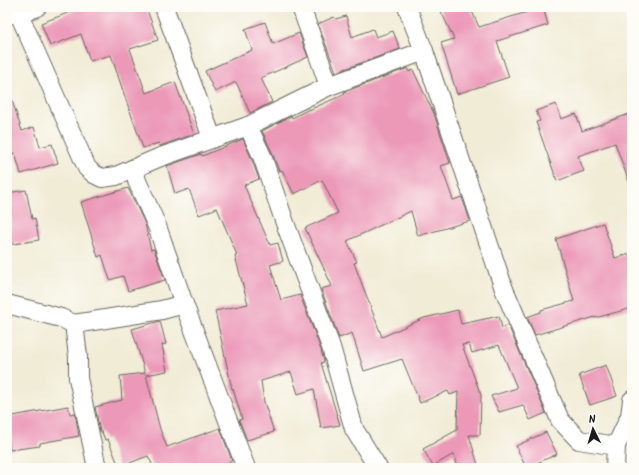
<svg xmlns="http://www.w3.org/2000/svg" width="639" height="475" font-family="Kalam,sans-serif">
<rect width="100%" height="100%" fill="#fdfcf7"/>
<filter id="ink" filterUnits="userSpaceOnUse"><feTurbulence type="fractalNoise" baseFrequency=".025" numOctaves="2"/><feDisplacementMap in="SourceGraphic" scale="8" xChannelSelector="R" yChannelSelector="G"/><feConvolveMatrix kernelMatrix="1 2 1 2 8 2 1 2 1" color-interpolation-filters="sRGB"/></filter>
<filter id="wash" filterUnits="userSpaceOnUse"><feTurbulence type="fractalNoise" baseFrequency=".012" numOctaves="4" result="noise"/><feDisplacementMap in="SourceGraphic" scale="16" xChannelSelector="R" yChannelSelector="G"/><feGaussianBlur stdDeviation="0.9" result="paint"/><feColorMatrix in="noise" values="0 0 0 0 0 0 0 0 0 0 0 0 0 0 0 0 0 1.4 0 .05"/><feComposite in="paint" operator="in"/></filter>
<g filter="url(#wash)">
<rect width="100%" height="100%" fill="#f1ecd6"/>
<g id="blocks">
<g fill="#ec99b8">
<polygon points="84,7 146,7 158,40 130,49 146,93 175,82 194,134 160,146 159,143 143,148 126,100 111,55 90,61 81,34 50,46 41,23"/>
<polygon points="439,7 470,7 479,27 543,7 548,25 497,41 509,77 457,94 441,43 454,39"/>
<polygon points="346,16 352,37 373,29 376,37 393,31 400,49 336,72 318,24 334,17 336,19"/>
<polygon points="265,22 273,44 299,33 308,57 261,78 272,102 250,113 236,82 215,92 205,71 252,50 245,29"/>
<polygon points="408,68 409,72 413,70 434,114 450,163 441,166 453,200 462,197 470,221 418,236 411,211 347,241 357,262 354,263 382,337 424,318 458,310 461,324 499,316 502,328 508,325 546,413 530,420 523,405 499,412 491,396 517,388 499,345 472,353 469,344 462,345 481,395 480,435 469,435 479,468 458,468 454,454 433,466 423,449 457,430 458,392 450,395 448,391 420,403 402,359 364,371 352,333 339,338 321,289 332,286 305,228 338,213 322,180 294,194 282,170 279,171 272,152 262,131 291,116 292,118 309,109 309,110 345,94 344,92"/>
<polygon points="7,97 11,97 22,131 34,127 40,147 52,144 58,163 21,174 15,153 11,154 7,142"/>
<polygon points="556,104 561,119 576,114 582,131 632,113 632,184 630,185 615,143 578,156 584,171 557,181 536,122 540,121 536,111"/>
<polygon points="243,139 252,160 259,179 244,185 270,245 278,243 283,261 270,265 281,300 300,295 321,350 324,362 321,363 340,425 321,428 314,389 298,394 291,372 261,381 264,402 274,432 247,440 239,420 242,419 233,389 232,389 215,311 248,304 235,256 237,255 217,208 199,215 189,189 175,194 167,166 201,154 202,156"/>
<polygon points="128,188 145,224 151,250 154,249 165,280 128,291 123,276 110,280 102,255 98,257 81,202"/>
<polygon points="26,190 32,219 35,218 39,240 7,245 7,193"/>
<polygon points="603,223 615,258 632,253 632,308 595,318 595,317 535,335 527,317 541,312 541,310 574,301 556,239"/>
<polygon points="160,321 166,344 162,345 167,371 146,375 160,429 167,447 220,428 232,461 214,468 154,468 148,456 119,467 108,439 105,440 102,432 100,432 95,407 122,400 120,376 145,373 132,329"/>
<polygon points="606,365 617,396 590,405 579,375"/>
<polygon points="68,406 70,414 75,413 79,436 40,443 40,446 10,450 7,429 7,417"/>
<polygon points="546,432 557,454 526,468 516,446"/>
</g>
</g>
</g>
<g filter="url(#ink)">
<use href="#blocks" fill-opacity="0" stroke="#67655d" stroke-width="1"/>
<g fill="none" stroke-linecap="round" stroke-linejoin="round">
<g stroke="#67655d" stroke-width="20">
<g id="street">
<polyline points="17,7 19,14 87,168 94,174 102,178 116,176 158,158 248,126 329,86 424,51"/>
<polyline points="164,7 212,138"/>
<polyline points="301,7 329,86"/>
<polyline points="407,7 424,51 504,289 560,420 579,440 616,446"/>
<polyline points="8,14 19,14 37,7"/>
<polyline points="248,126 262,156 285,223 331,347 354,429 378,468"/>
<polyline points="134,168 137,181 157,226 184,304 246,468"/>
<polyline points="7,304 38,312 61,318 74,324 162,310 184,304"/>
<polyline points="74,324 78,356 78,378 97,468"/>
<polyline points="615,468 616,446 630,416 632,400"/>
</g>
</g>
<use href="#street" stroke="#fff" stroke-width="18"/>
</g>
</g>
<rect width="639" height="475" fill="none" stroke="#fdfcf7" stroke-width="24"/>
<g transform="translate(593 429) rotate(355)" stroke="#fdfcf7" stroke-width="3" paint-order="stroke">
<path d="M0-3L7 15L0 10L-7 15Z" fill="#1c1c1c"/>
<text y="-6" font-size="11" font-weight="bold" text-anchor="middle" fill="#1c1c1c">N</text>
</g>
</svg>
